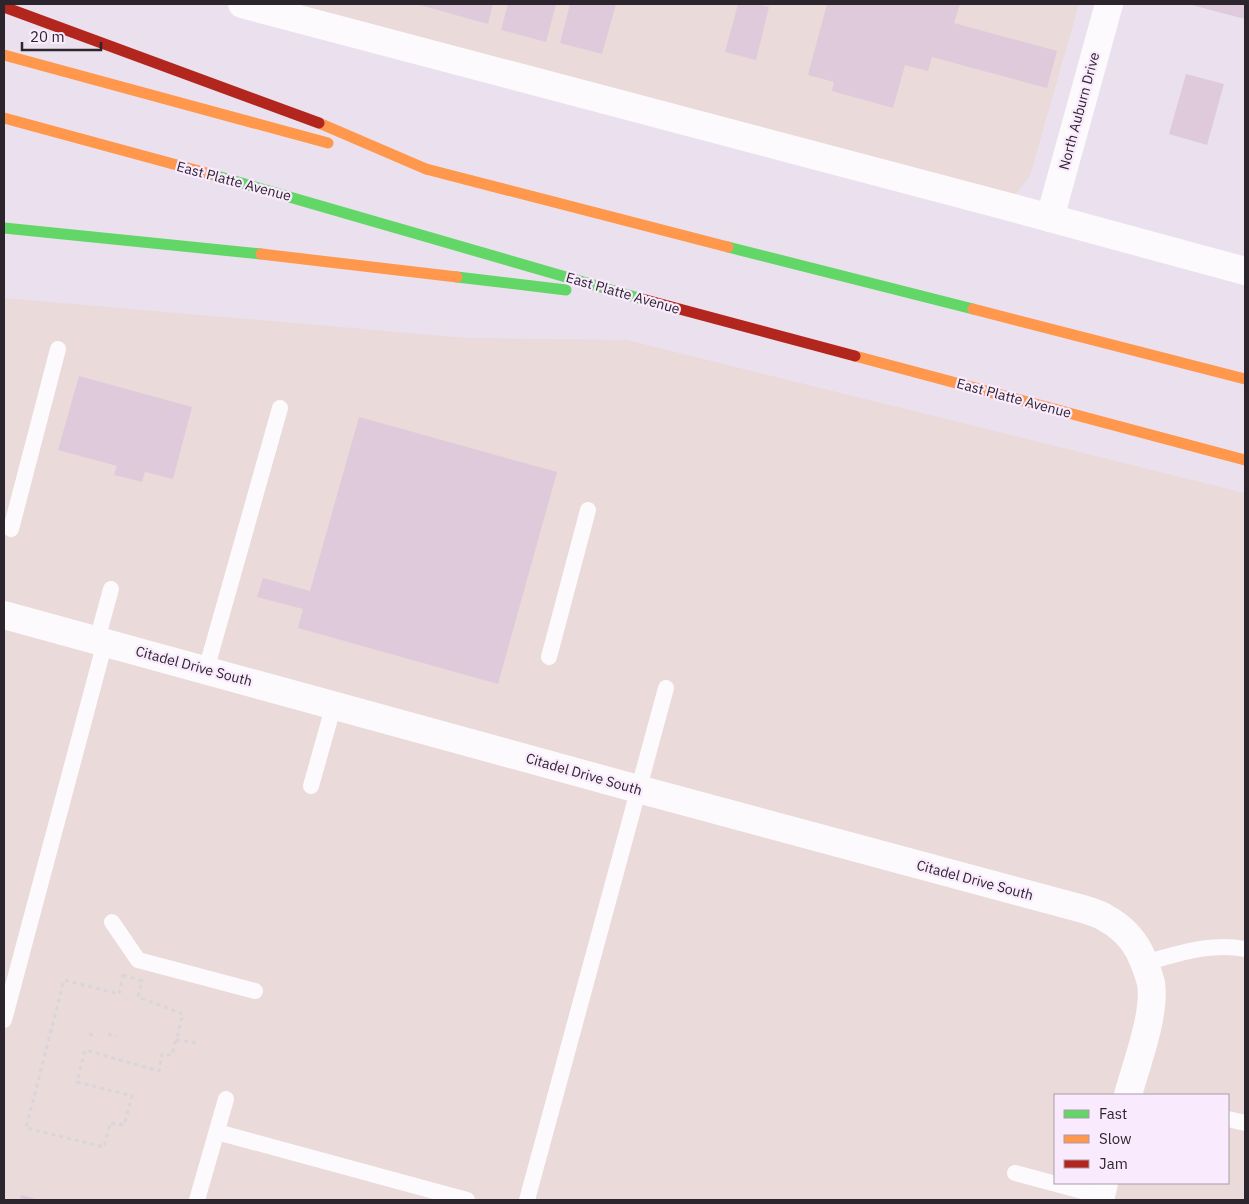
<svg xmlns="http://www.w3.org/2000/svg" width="1249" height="1204" font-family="'IBM Plex Sans',sans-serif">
<rect width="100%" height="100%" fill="#ebe1ee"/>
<g fill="#eadad9" fill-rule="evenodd">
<polygon points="253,4 1079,4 1030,176 1006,206"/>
<path d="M4,298l464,40 159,2 618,153v707h-1241zM1055,1095h173v88h-173z"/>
</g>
<g fill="#decadb">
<polygon points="416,4 493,4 488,24"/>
<polygon points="508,4 556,4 546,42 501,30"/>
<polygon points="570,4 616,4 602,54 560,43"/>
<polygon points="738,4 758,4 769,7 756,60 725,52"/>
<polygon points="827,4 960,4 954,23 1057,51 1047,88 932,57 928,71 905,65 893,108 832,91 834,82 808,75"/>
<polygon points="1188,4 1245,4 1245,19"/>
<polygon points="1186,74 1224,84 1207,145 1169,134"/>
<polygon points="79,376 192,407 173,479 145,472 142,482 114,475 117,466 58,450"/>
<polygon points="359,417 557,472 498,684 298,628 303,609 257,597 263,578 310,591"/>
<polygon points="21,1195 40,1200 20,1200"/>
</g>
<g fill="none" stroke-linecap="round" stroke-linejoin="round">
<g stroke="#d9d6da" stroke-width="3" stroke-dasharray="4 4" stroke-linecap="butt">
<polygon points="123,975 142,981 138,997 183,1014 172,1055 162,1054 159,1071 85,1050 77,1082 132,1096 124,1125 110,1123 104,1147 26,1128 64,980 119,994"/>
<polyline points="89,1034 97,1036"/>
<polyline points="108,1034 117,1036"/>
<polyline points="176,1040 197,1043"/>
</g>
<g stroke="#fcfafc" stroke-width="16">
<polyline points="11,529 58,349"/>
<polyline points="97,640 111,589"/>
<polyline points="549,657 588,510"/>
<polyline points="206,670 280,408"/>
<polyline points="311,786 334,704"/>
<polyline points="112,922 138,960 255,991"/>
<path d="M1144,963c34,-9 67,-21 101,-14"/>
<polyline points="4,1020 105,642"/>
<polyline points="1228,1119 1245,1123"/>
<polyline points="217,1132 467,1200"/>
<polyline points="1015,1173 1101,1196"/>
<polyline points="197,1200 226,1099"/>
<polyline points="527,1200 666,688"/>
</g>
<g stroke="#fcfafc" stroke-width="28">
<polyline points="242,4 1006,206 1245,271"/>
<polyline points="1050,218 1109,4"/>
<path d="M4,615l634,174 445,120c7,2 14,4 21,8 15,8 27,19 35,34 5,10 9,21 12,32 5,31 -15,82 -23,112"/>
<polyline points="1100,1200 1104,1183"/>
</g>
<g stroke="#63d668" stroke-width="11">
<polyline points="210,174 642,299"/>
<polyline points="4,228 261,254"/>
<polyline points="728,247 973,309"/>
<polyline points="457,277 566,290"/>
</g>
<g stroke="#ff974d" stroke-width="11">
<polyline points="4,55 328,143"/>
<polyline points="4,118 210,174"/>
<polyline points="319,123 426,169"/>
<polyline points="426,169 728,247"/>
<polyline points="261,254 457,277"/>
<polyline points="973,309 1245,379"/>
<polyline points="855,356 1245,460"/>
</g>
<g stroke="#b3261e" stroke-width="11">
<polyline points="4,7 319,123"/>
<polyline points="642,299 855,356"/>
</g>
</g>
<g text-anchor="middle" stroke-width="4.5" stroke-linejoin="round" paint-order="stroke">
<g font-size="14" fill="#2c252e" stroke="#faeafd">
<text transform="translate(1079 111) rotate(-75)" y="5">North Auburn Drive</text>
<text transform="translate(234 181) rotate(15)" y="5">East Platte Avenue</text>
<text transform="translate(623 293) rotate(16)" y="5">East Platte Avenue</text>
<text transform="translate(1014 398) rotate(15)" y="5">East Platte Avenue</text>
<text transform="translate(194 666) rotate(15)" y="5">Citadel Drive South</text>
<text transform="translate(584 774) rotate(16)" y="5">Citadel Drive South</text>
<text transform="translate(975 880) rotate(15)" y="5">Citadel Drive South</text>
</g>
</g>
<rect width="1249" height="1204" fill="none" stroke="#2c252e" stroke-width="10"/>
<rect x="1054" y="1094" width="175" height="90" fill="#faeafd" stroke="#a89baa"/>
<rect x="1064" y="1110" width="25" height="8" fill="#63d668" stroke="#a89baa"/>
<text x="1099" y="1119" font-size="15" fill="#2c252e">Fast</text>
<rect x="1064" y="1135" width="25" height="8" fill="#ff974d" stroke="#a89baa"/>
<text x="1099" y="1144" font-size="15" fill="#2c252e">Slow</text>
<rect x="1064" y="1160" width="25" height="8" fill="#b3261e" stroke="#a89baa"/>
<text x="1099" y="1169" font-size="15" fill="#2c252e">Jam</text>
<path d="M22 42v8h79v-8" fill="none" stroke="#2c252e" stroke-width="2.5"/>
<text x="30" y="42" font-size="15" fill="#2c252e" stroke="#faeafd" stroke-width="4" paint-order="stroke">20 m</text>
</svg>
